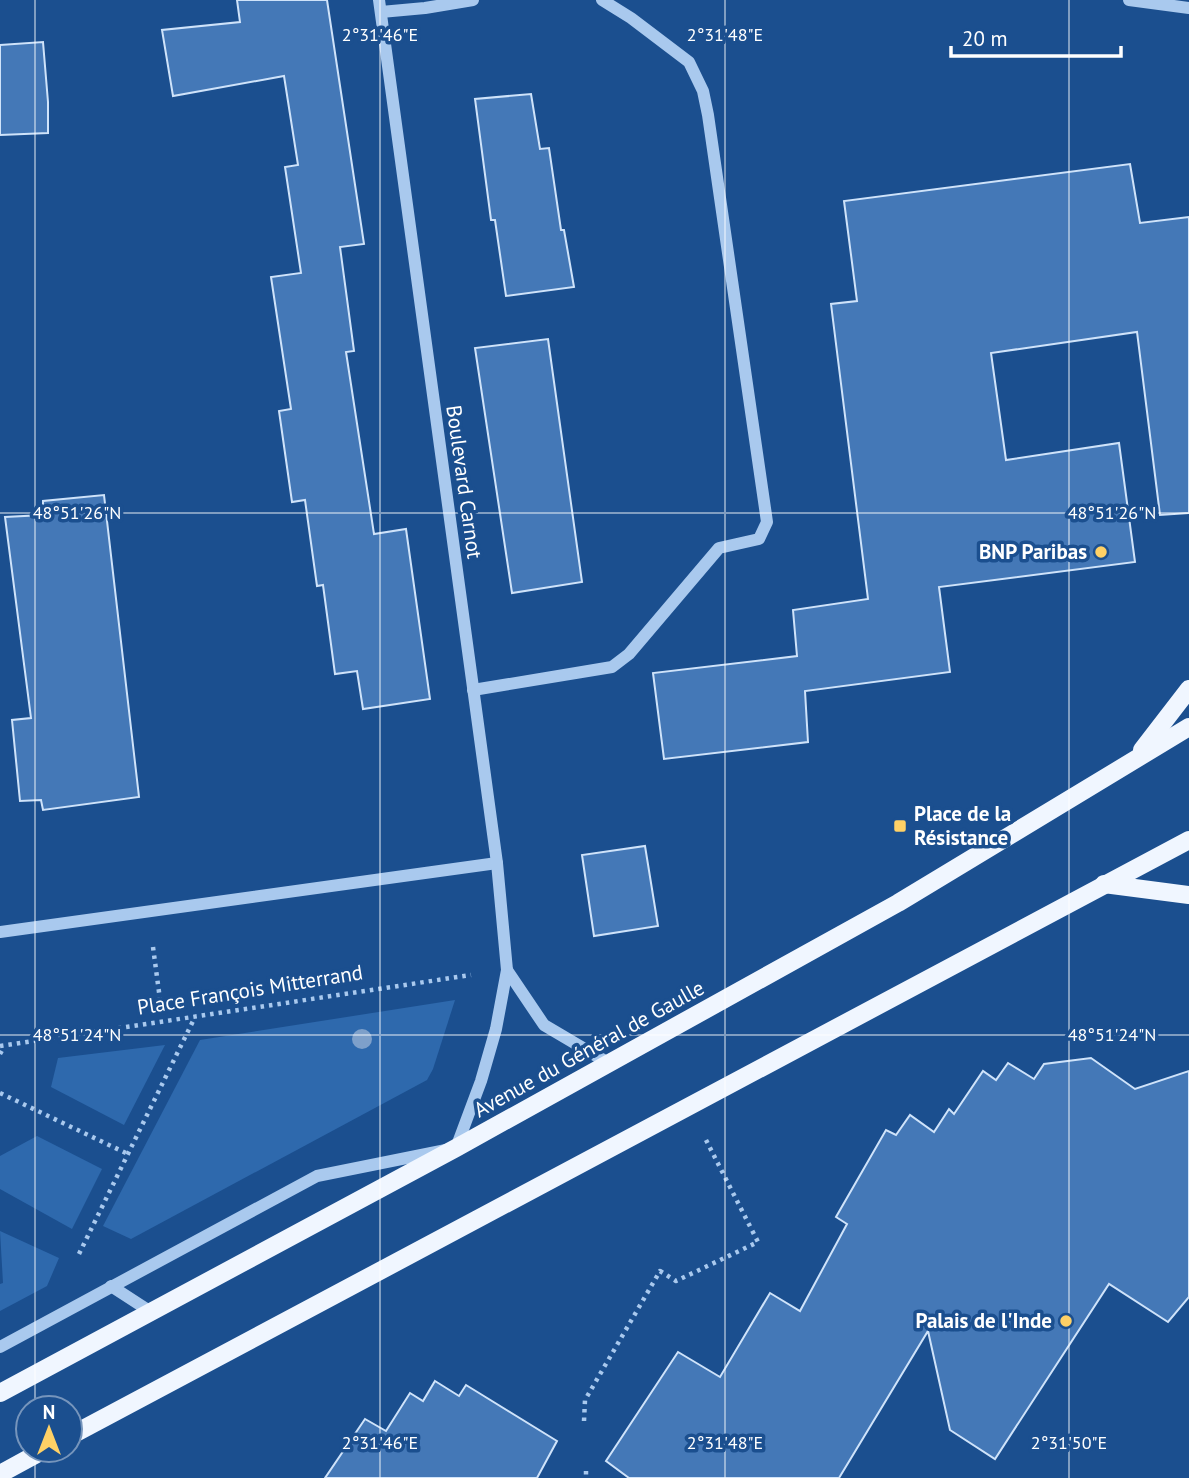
<svg xmlns="http://www.w3.org/2000/svg" width="1189" height="1478" font-family="'PT Sans',sans-serif">
<rect width="100%" height="100%" fill="#1b4f8f"/>
<g fill="#2e69ad">
<polygon points="455,1000 433,1069 427,1080 131,1239 103,1226 200,1040"/>
<polygon points="165,1045 124,1125 51,1087 58,1058"/>
<polygon points="37,1136 102,1169 72,1229 0,1189 0,1156"/>
<polygon points="0,1231 59,1258 47,1286 0,1311 0,1284 3,1283"/>
</g>
<g fill="#4478b7" stroke="#cfe3fa" stroke-width="2">
<polygon points="237,0 327,0 364,244 340,247 354,351 346,352 374,534 406,529 430,699 363,709 357,671 335,674 323,585 317,586 305,500 292,502 279,411 291,409 271,277 301,273 285,167 298,165 284,76 173,96 162,30 240,22"/>
<polygon points="43,42 48,102 48,133 0,135 0,45"/>
<polygon points="531,94 540,149 549,148 561,230 564,230 574,287 506,296 495,220 491,220 475,99"/>
<polygon points="1130,164 1140,223 1189,217 1189,513 1160,515 1137,332 991,353 1006,460 1119,443 1135,562 939,587 950,672 805,691 808,742 664,759 653,673 797,656 793,610 868,599 831,304 857,301 844,201"/>
<polygon points="548,339 582,582 512,593 475,348"/>
<polygon points="104,495 139,797 43,810 41,800 20,801 12,720 31,718 5,517 43,515 43,501"/>
<polygon points="645,846 658,926 594,936 582,855"/>
<polygon points="1091,1058 1135,1089 1189,1071 1189,1297 1168,1322 1109,1284 995,1459 950,1430 928,1331 839,1478 629,1478 606,1461 678,1352 720,1377 770,1293 800,1311 847,1224 836,1217 886,1130 896,1135 910,1115 934,1132 949,1109 954,1114 983,1071 996,1080 1008,1063 1034,1079 1044,1064"/>
<polygon points="435,1381 459,1396 466,1385 557,1441 537,1478 325,1478 365,1419 386,1431 410,1393 423,1401"/>
</g>
<g fill="none" stroke-linecap="round" stroke-linejoin="round">
<g stroke="#a9c9ee" stroke-width="4.5" stroke-dasharray="3.5 5" stroke-linecap="butt">
<polyline points="153,947 161,1007"/>
<polyline points="0,1046 471,975"/>
<polyline points="0,1054 4,1047"/>
<polyline points="0,1093 128,1154"/>
<polyline points="79,1254 194,1019"/>
<polyline points="584,1421 585,1400 660,1271 676,1281 758,1242 706,1140"/>
<polyline points="586,1471 586,1478"/>
</g>
<g stroke="#a9c9ee" stroke-width="12">
<polyline points="1129,0 1189,8"/>
<polyline points="381,12 425,8 473,0"/>
<polyline points="473,690 612,667 629,654 719,548 759,539 767,522 708,115 703,91 689,62 631,18 602,0"/>
<polyline points="0,932 497,863"/>
<polyline points="507,970 544,1025 610,1064"/>
<polyline points="111,1286 151,1312"/>
<polyline points="0,1347 317,1176 456,1148 481,1081 496,1029 507,970 497,863 379,0"/>
</g>
<g stroke="#f0f6ff" stroke-width="18">
<polyline points="1142,750 1189,689"/>
<polyline points="1104,884 1189,895"/>
<polyline points="0,1393 456,1148 898,903 1189,727"/>
<polyline points="70,1436 1189,840"/>
<polyline points="0,1474 44,1450"/>
</g>
</g>
<circle fill="#7ea0ca" cx="362" cy="1039" r="10"/>
<path fill="none" stroke="#fff" stroke-width="2" stroke-opacity="0.45" d="M35,0v1408M380,0v1478M725,0v1478M1069,0v1478M0,513h1189M0,1035h1189M35,1450v28"/>
<g fill="#ffd166" stroke="#1b4f8f" stroke-width="2.5">
<circle cx="1101" cy="552" r="7"/>
<rect x="893" y="819" width="14" height="14" rx="3.5"/>
<circle cx="1066" cy="1321" r="7"/>
</g>
<g text-anchor="middle" stroke-width="7" stroke-linejoin="round" paint-order="stroke">
<g font-size="21" fill="#fff" stroke="#1b4f8f">
<text transform="translate(464 482) rotate(82)" y="7">Boulevard Carnot</text>
<text transform="translate(250 990) rotate(-9)" y="7">Place François Mitterrand</text>
<text transform="translate(589 1049) rotate(-29)" y="7">Avenue du Général de Gaulle</text>
</g>
<g font-size="21" font-weight="bold" fill="#fff" stroke="#1b4f8f" text-anchor="end">
<text x="1087" y="559">BNP Paribas</text>
<text x="914" y="821" text-anchor="start">Place de la<tspan x="914" dy="24">Résistance</tspan></text>
<text x="1052" y="1328">Palais de l'Inde</text>
</g>
</g>
<g font-size="18" text-anchor="middle" fill="#fff" stroke="#1b4f8f" stroke-width="7" stroke-linejoin="round" paint-order="stroke">
<text x="380" y="41">2°31'46"E</text>
<text x="725" y="41">2°31'48"E</text>
<text x="77" y="519">48°51'26"N</text>
<text x="1112" y="519">48°51'26"N</text>
<text x="77" y="1041">48°51'24"N</text>
<text x="1112" y="1041">48°51'24"N</text>
<text x="380" y="1449">2°31'46"E</text>
<text x="725" y="1449">2°31'48"E</text>
<text x="1069" y="1449">2°31'50"E</text>
</g>
<g transform="translate(49 1429)"><circle r="33" fill="#1b4f8f" stroke="#7695bc" stroke-width="2"/>
<path d="M0-5L12 26L0 18L-12 26Z" fill="#ffd166"/>
<text y="-10" font-size="19" font-weight="bold" text-anchor="middle" fill="#ffffff">N</text>
</g>
<path d="M951 46v10h170v-10" fill="none" stroke="#ffffff" stroke-width="3.5"/>
<text x="962" y="46" font-size="21" fill="#ffffff" stroke="#1b4f8f" stroke-width="5" paint-order="stroke">20 m</text>
</svg>
